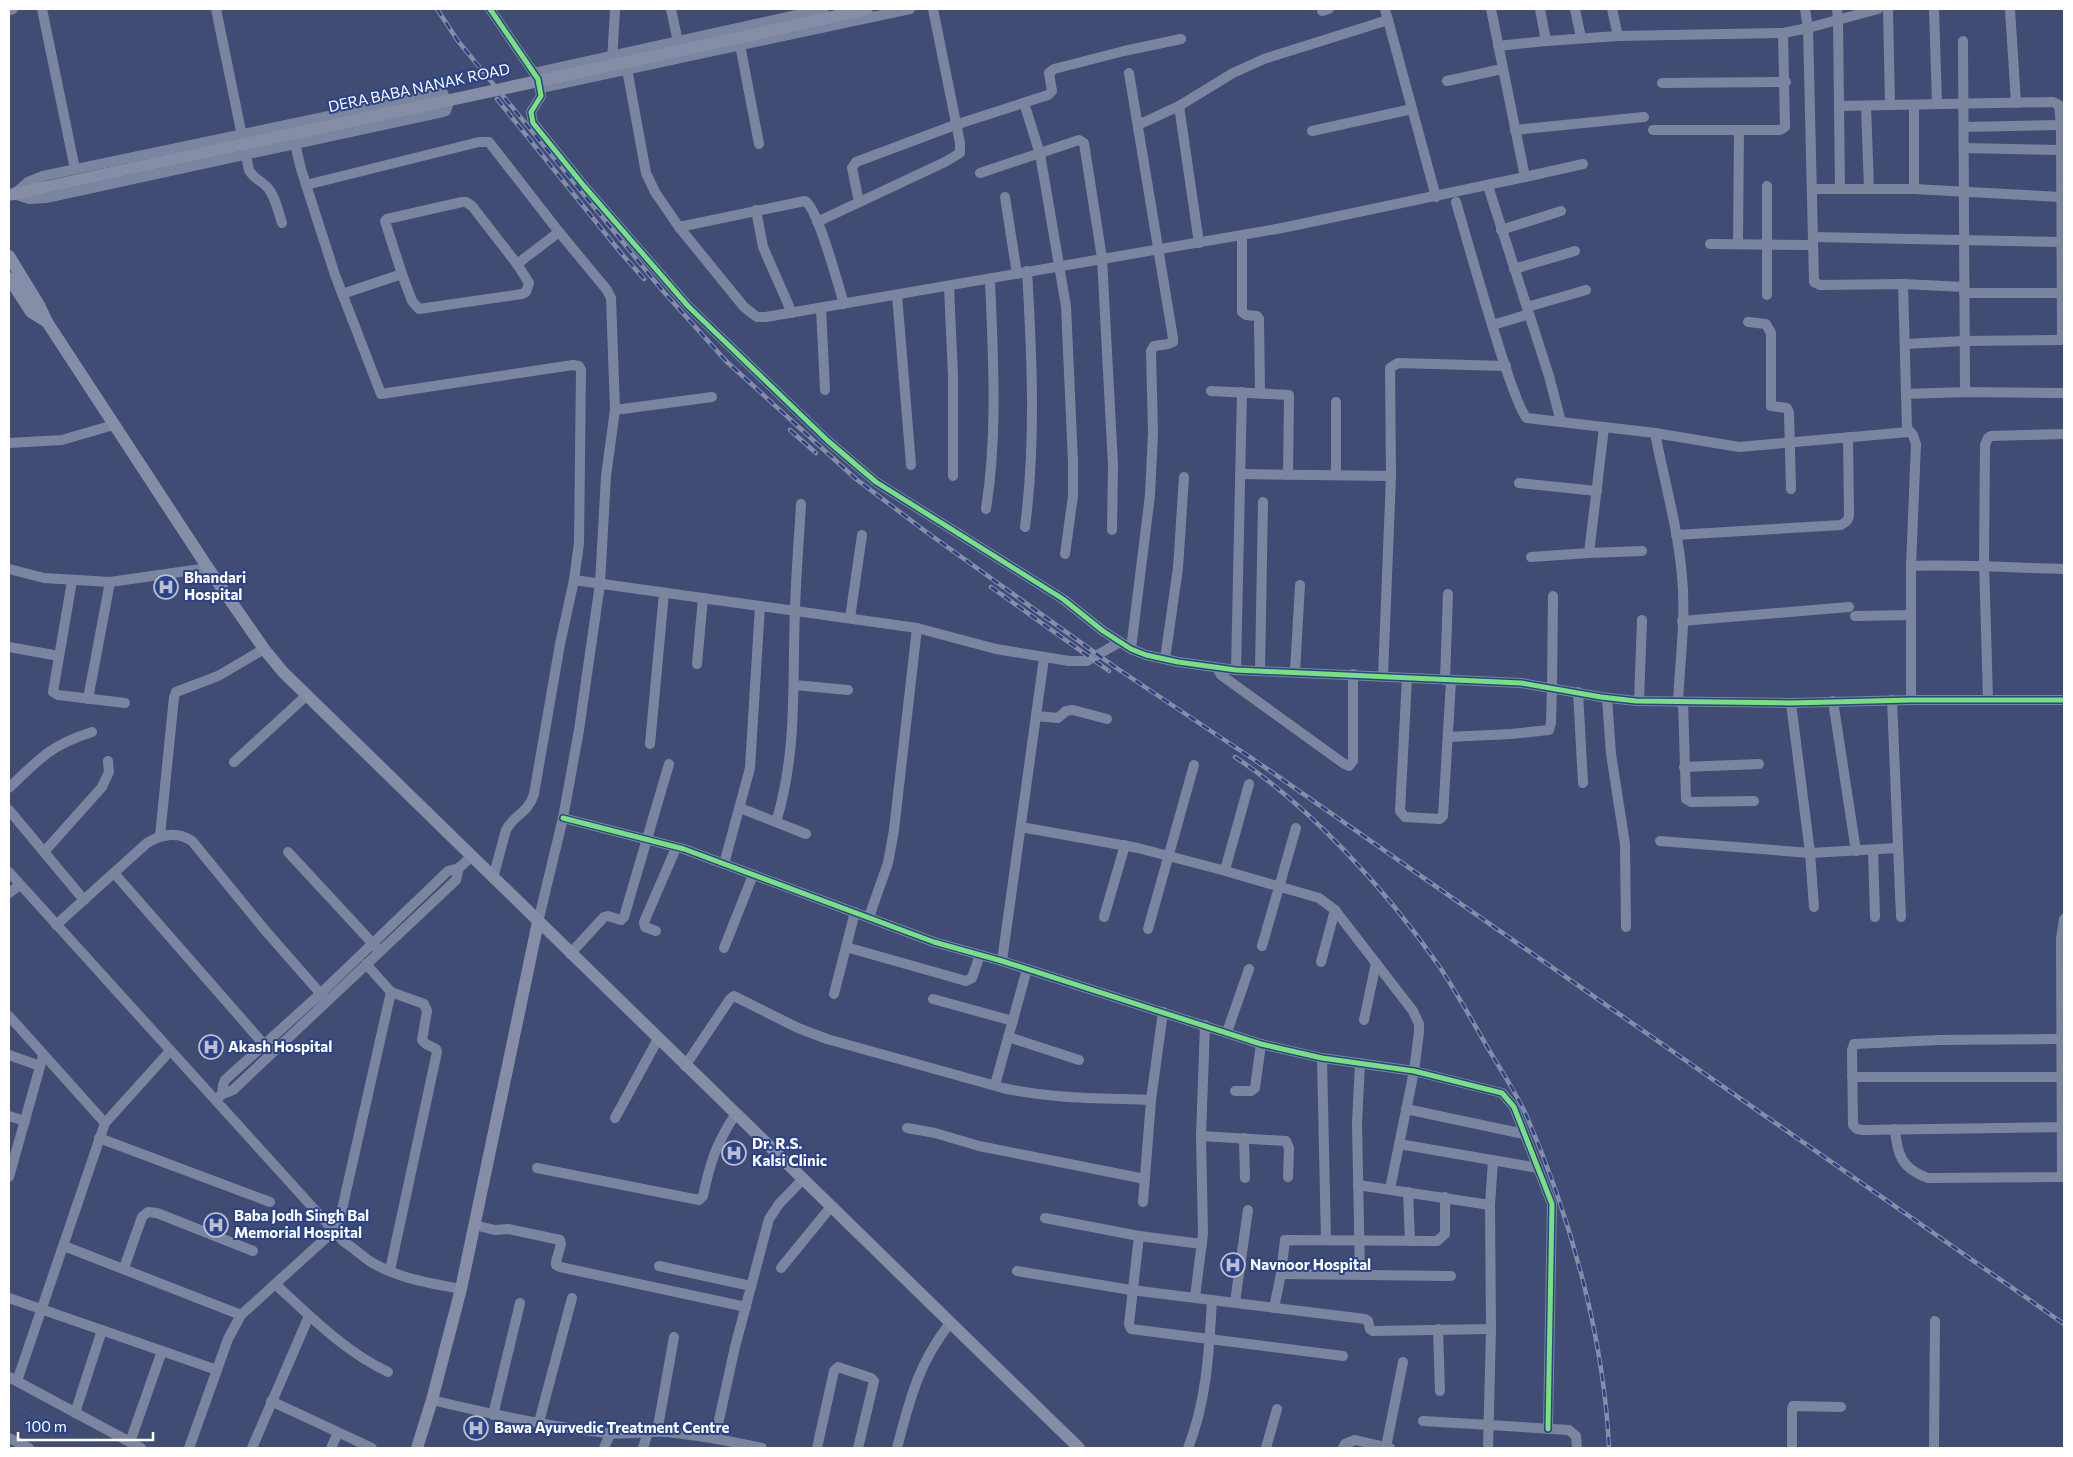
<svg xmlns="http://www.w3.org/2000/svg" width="2073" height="1457" font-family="Commissioner,sans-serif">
<rect width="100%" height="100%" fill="#404c73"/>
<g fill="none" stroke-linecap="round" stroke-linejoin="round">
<polyline stroke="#3f5183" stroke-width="2.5" points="9,1403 93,1448"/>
<g stroke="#7c85a0" stroke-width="10">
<polyline points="42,9 75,169"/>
<path d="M216,9l33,161c4,8 11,10 17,16 9,8 12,25 16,37"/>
<polyline points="490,9 538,79 541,96 531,112 533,123 584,186 688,306 828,441 876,482 1063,599 1103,631 1131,649 1146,655 1178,662 1236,670 1521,683 1601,697 1636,701 1791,703 1911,700 2064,700"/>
<polyline points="671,9 678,42"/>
<polyline points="1385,9 1436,197"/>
<polyline points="1540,9 1546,41"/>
<polyline points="1575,9 1581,38"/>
<polyline points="1612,9 1618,36"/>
<polyline points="1805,9 1808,28 1814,282 1820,285 1903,284 1964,287"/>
<polyline points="1837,9 1838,20 1840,189"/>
<polyline points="1888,9 1890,105"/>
<polyline points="1934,9 1937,104"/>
<polyline points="2010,9 2016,103"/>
<polyline points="11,10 13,9"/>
<polyline points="1322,11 1329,9"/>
<polyline points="1963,41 1965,392"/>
<polyline points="740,45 759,144"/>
<polyline points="1498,46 1546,41 1618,36 1783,33 1808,28 1878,9"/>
<polyline points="612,62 615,9"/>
<polyline points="627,69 646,173 655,192 679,227 744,307 757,317 766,317 1282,228 1525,177 1491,9"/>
<polyline points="534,73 824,9"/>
<polyline points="1129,73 1173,338 1173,342 1168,344 1154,346 1151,351 1153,433 1150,495 1131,649"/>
<polyline points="1447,81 1502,69"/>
<polyline points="1662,83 1786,82"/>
<polyline points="541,88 910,9"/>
<polygon points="438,93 443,93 448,105 446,111 443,112 46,198 29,199 14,194 28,182 43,176"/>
<polyline points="1024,103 1040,154 1066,306 1073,462 1073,496 1065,554"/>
<polyline points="1179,106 1199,243"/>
<polyline points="1839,106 2053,102 2059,105 2061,125 2062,339"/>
<polyline points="1866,106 1869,189"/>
<polyline points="1138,125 1179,106 1233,73 1264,59 1388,20"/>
<polyline points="1964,127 2061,125"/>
<polyline points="1515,130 1644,117"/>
<polyline points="1653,130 1739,130"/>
<polyline points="1312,131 1412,109"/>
<path d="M295,144l6,25 34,106 46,119 192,-29 6,1 2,4 -2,173 -5,37 -14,64 -26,150c-7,21 -19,19 -28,36l-13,48"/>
<polyline points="1964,148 2060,150"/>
<polyline points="980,173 1079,140 1084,143 1102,258 1113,465 1112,530"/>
<polyline points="1525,177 1583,164"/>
<polyline points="306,185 479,142 489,142 559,232 607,290 611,298 615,410 606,476 600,584 579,730 563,818 538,922"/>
<polyline points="1488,186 1549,376 1561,422 1655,433 1739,447 1909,432"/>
<polyline points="1767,186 1767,295"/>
<polyline points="1813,189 1914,189 2061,197"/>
<polyline points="1914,189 1914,105"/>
<polyline points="1005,197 1017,274"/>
<polyline points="859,202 852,168 856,162 955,125 1048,95 1052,91 1049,73 1054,69 1124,51 1181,39"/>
<path d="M1456,202c9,30 57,205 71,216l34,4"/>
<polyline points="756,210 763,247 792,313"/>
<polyline points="817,222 945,162 960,153 960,143 933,9"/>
<path d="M679,227l126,-26c13,7 33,84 39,103"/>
<polyline points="1501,230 1561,211"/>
<polyline points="1242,235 1242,312 1246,315 1257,316 1259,319 1260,393"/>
<polyline points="1813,237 2061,242"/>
<polyline points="1710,244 1813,245"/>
<polyline points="1738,244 1739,130 1780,130 1785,127 1783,33"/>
<polyline points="1514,269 1575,251"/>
<polyline points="402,274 385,221 387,219 462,202 466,202 472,206 517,264"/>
<polyline points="1903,284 1907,428 1913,435 1916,444 1911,566 1911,700"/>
<polyline points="949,287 953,376 953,476"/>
<polyline points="1964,293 2061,293"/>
<polyline points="342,294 402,274 412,301 419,309 522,294 526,292 529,283 517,264 559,232"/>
<polyline points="897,295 911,465"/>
<polyline points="1527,307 1586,290"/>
<polyline points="821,308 825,390"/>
<polyline points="1748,322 1766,324 1771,333 1771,406 1787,408 1789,413 1791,489"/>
<polyline points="1493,325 1529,314"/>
<polyline points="1905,344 1964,341 2064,340"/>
<polyline points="1211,391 1289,395 1288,475"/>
<polyline points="1906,394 1965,392 2064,393"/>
<polyline points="1336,402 1336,475"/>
<polyline points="615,410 712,397"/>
<path d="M1655,433c9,47 23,95 27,143 4,42 -2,85 -4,126"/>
<polyline points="9,443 62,440 110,426"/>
<polyline points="1240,474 1391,476"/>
<polyline points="1519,483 1597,491"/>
<path d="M986,509c12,-76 7,-153 4,-229"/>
<path d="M1025,527c11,-85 7,-170 2,-256"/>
<path d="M1676,535l165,-10c5,-3 8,-5 8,-11l-1,-77"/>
<polyline points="1589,553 1642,551"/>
<polyline points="1531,557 1589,553 1604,428"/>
<path d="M1911,566c51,-2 102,2 153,3"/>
<polyline points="9,569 44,578 110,582 208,568"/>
<polyline points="574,580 917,628 996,649 1069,661 1087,661 1120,642"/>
<polyline points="72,581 53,692 58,695 125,703"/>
<polyline points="1855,616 1911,615"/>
<polyline points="850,618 862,535"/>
<polyline points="1682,621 1849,607"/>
<polyline points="9,647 59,656"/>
<polyline points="1165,659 1178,568 1184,477"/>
<polyline points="697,664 703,598"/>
<polyline points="1217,668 1221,675 1343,763 1349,766 1353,761 1353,674"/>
<polyline points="1236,670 1242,392"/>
<polyline points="1260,671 1263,502"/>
<polyline points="1295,672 1300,585"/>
<polyline points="1383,676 1391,476 1390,368 1398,363 1506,366"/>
<polyline points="1407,678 1400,811 1405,817 1440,819 1443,816 1451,681"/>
<polyline points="1445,680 1448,594"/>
<polyline points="794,685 848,690"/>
<polyline points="1578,692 1583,783"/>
<polyline points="1607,698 1611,754 1625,844 1626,927"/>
<polyline points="88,699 110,582"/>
<polyline points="1892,700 1901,917"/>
<polyline points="1988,700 1984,561 1985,445 1988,438 1991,436 2064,434"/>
<polyline points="1639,701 1642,620"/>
<polyline points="1833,701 1856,851"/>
<polyline points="1683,702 1686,799 1691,802 1754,801"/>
<polyline points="1791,703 1810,853 1814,907"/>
<polyline points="1036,716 1058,718 1066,711 1073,710 1107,719"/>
<polyline points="1448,737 1511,734 1549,730 1551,723 1552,687 1553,596"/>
<polyline points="650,744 664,593"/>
<polyline points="234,762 307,695"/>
<polyline points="1684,767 1759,764"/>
<path d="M9,788c30,-29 42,-43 83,-56"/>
<polyline points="740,808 806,834"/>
<polyline points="9,810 84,900"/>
<polyline points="563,818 684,849 934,942 1002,961 1261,1044 1322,1058 1414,1071 1502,1093 1514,1107 1552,1204 1548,1429"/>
<path d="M776,822c22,-71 16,-139 19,-212 1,-35 4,-71 6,-106"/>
<polyline points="1021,827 1138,848 1222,870 1319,898 1335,910 1413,1011 1419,1024 1419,1032 1414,1071 1390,1189"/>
<polyline points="160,836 174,697 176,692 218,676 264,649"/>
<polyline points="1660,841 1810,853 1898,848"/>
<polyline points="1873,850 1875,917"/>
<polyline points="44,852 102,787 109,772 108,761"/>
<polyline points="288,852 376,947"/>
<polyline points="724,864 750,768 760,606"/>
<polyline points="1225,870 1249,784"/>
<path d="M9,872l334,369c9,6 17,13 25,19 27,18 61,23 93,29"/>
<polyline points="114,873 268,1049"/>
<polyline points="9,893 20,885"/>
<polyline points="869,917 888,863 894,830 917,628"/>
<polyline points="1104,917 1125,845"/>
<path d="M56,925l91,-82c15,-9 30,-12 45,-2l72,88 63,72"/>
<polyline points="1148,929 1194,765"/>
<polyline points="656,931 645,927 644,922 676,848"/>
<polyline points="1262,946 1296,828"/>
<polyline points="846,947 966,981 972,978 980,955"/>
<polyline points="724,948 753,875"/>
<polyline points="570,954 604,917 608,916 621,920 624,917 669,764"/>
<polyline points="1002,961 1044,658"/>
<polyline points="1321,962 1335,910"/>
<polyline points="834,994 855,912"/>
<polyline points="933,999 1013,1021"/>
<polyline points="9,1016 105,1123"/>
<polyline points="1364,1020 1376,963"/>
<polyline points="1227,1032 1249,969"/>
<polyline points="1008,1037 1079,1060"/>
<polyline points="2061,1039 1938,1040 1854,1044 1852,1050 1853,1125 1857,1129 1863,1130 2064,1127"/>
<polyline points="9,1055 40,1066"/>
<polyline points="1322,1058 1326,1240"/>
<path d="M685,1066l45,-67 4,-3 64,32 29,11 176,49c49,11 99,10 148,12"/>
<polyline points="1852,1077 2064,1077"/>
<polyline points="995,1085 1027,969"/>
<polyline points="1235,1091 1251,1091 1255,1088 1261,1044"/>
<polyline points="222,1094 223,1085 225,1080 320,994 448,871 459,868"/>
<polyline points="216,1100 222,1094 233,1090 456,880 459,868 471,857"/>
<polyline points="1406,1109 1524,1134"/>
<polyline points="9,1116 25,1121"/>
<polyline points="615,1118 658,1039"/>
<polyline points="907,1128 935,1133 979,1146 1145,1179"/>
<path d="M1895,1129c2,26 7,40 33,49l134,-1 -1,-238 3,-20"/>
<polyline points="1201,1136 1286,1141 1289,1148 1288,1177"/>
<polyline points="99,1138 270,1202"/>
<polyline points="1244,1138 1245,1178"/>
<polyline points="1399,1144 1538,1168"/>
<path d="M537,1168l162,32 4,-4c7,-33 13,-52 32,-81"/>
<polyline points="9,1177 43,1056"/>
<polyline points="1358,1185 1490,1205"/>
<polyline points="1408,1192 1410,1241"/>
<polyline points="1143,1202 1151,1100 1163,1012"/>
<polyline points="1045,1218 1139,1236 1202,1244"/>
<polyline points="474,1225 495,1230 508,1229 560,1240 561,1244 556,1262 556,1265 560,1267 746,1307"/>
<polyline points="1139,1236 1129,1324 1131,1329 1343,1356"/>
<polyline points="64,1246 241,1315"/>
<polyline points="659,1266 751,1286"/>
<polyline points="124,1268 142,1217 148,1212 157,1213 253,1251"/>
<polyline points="781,1268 830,1208"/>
<polyline points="390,1270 437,1052 436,1049 426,1044 422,1040 427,1011 424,1004 391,992"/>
<polyline points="1017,1271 1131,1290 1365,1319 1368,1321 1370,1329 1373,1331 1491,1329"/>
<polyline points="1281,1274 1451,1276"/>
<polyline points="1360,1275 1357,1123 1360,1063"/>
<path d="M275,1284c35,32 70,68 113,88"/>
<polyline points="1195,1297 1203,1234 1201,1136 1205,1025"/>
<polyline points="9,1298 217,1370"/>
<polyline points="1235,1302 1248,1210"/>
<polyline points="1274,1308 1281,1274 1285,1240 1437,1241 1445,1234 1445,1197"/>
<polyline points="1438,1329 1440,1391"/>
<polyline points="9,1377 141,1448"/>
<polyline points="17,1381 105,1123 170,1051"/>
<path d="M432,1400c58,14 117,27 176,33 19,2 38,-2 57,-1 33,3 65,9 97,16"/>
<polyline points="271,1401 372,1448"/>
<polyline points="75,1413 102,1330"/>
<polyline points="493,1415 520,1303"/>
<polyline points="1423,1421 1569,1430 1576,1436 1577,1448"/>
<polyline points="539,1422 572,1298"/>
<polyline points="657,1432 674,1337"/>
<polyline points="9,1438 29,1448"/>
<polyline points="715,1438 735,1347 769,1219 779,1204 802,1180"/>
<polyline points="130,1442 162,1351"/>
<polyline points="1386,1447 1403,1362"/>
<polyline points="189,1448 228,1339 241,1315 327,1237 333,1230 341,1214 391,992 366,964"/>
<polyline points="252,1448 309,1316"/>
<polyline points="331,1448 338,1433"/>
<polyline points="604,1448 610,1434"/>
<polyline points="643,1448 648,1432"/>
<polyline points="817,1448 834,1371 838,1367 871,1378 874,1381 858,1448"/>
<path d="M897,1448c13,-49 21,-84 53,-125"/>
<path d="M1188,1448c19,-48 21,-97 24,-148"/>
<polyline points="1266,1448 1277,1409"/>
<polyline points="1343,1448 1345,1444 1355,1440 1390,1448"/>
<polyline points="1488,1448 1491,1329 1490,1205 1493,1160"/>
<polyline points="1792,1448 1792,1409 1793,1406 1841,1407"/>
<polyline points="1934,1448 1935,1321"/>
</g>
<g stroke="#868da6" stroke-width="12">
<polyline points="743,37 867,9"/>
<polyline points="9,195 166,161"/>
<polyline points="9,256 39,305 47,322 208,568 264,649 283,672 1079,1448"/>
<polyline points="9,278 31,312 47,322"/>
<polyline points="417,1448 432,1400 461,1289 538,922"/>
</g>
<g stroke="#868da6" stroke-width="4.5">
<g id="rail">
<polyline points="437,9 458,41 662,290 726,361 856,479 925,531 1115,667 1253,759 2064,1324"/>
<polyline points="497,99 621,253 644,279"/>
<polyline points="790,430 816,453"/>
<polyline points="991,587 1109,671"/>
<path d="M1235,757c76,50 152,134 204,209 18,27 34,56 50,84 13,22 28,44 38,67 44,102 77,221 82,331"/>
</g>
</g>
<use href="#rail" stroke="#2a4289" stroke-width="2.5" stroke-dasharray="8" stroke-linecap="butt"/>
<polyline stroke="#868da6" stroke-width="12" points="166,161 743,37"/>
<g stroke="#2a4289" stroke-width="8">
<g id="cycleway">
<polyline points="490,9 538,79 541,96 531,112 533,123 584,186 688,306 828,441 876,482 1063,599 1103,631 1131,649 1146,655 1178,662 1236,670 1521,683 1601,697 1636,701 1791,703 1911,700 2064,700"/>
<polyline points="563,818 684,849 934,942 1002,961 1261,1044 1322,1058 1414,1071 1502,1093 1514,1107 1552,1204 1548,1429"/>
</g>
</g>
<use href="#cycleway" stroke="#77e17e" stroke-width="5"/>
</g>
<defs>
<g id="hospital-ring" transform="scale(1.25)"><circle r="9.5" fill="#2a4289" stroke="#bcc0ce" stroke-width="1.5"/><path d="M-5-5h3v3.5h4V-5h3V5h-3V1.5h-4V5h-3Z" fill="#bcc0ce"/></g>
</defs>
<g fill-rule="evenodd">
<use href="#hospital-ring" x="166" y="587"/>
<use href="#hospital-ring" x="211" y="1047"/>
<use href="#hospital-ring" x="734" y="1153"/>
<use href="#hospital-ring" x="216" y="1225"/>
<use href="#hospital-ring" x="1233" y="1265"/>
<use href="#hospital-ring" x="476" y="1428"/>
</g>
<g text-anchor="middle" stroke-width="4" stroke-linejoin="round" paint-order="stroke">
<g font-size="15" fill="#fff" stroke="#2a4289">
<text transform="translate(419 88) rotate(-12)" y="5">DERA BABA NANAK ROAD</text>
</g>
<g font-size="15" font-weight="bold" fill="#fff" stroke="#2a4289" text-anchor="start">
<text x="184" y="583">Bhandari<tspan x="184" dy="17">Hospital</tspan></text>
<text x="228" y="1052">Akash Hospital</text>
<text x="752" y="1149">Dr. R.S.<tspan x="752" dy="17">Kalsi Clinic</tspan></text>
<text x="234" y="1221">Baba Jodh Singh Bal<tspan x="234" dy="17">Memorial Hospital</tspan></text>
<text x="1250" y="1270">Navnoor Hospital</text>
<text x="494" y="1433">Bawa Ayurvedic Treatment Centre</text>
</g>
</g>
<rect width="2073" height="1457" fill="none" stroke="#ffffff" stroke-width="20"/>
<path d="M18 1432v8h135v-8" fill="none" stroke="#ffffff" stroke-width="2.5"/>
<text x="25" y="1432" font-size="15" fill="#ffffff" stroke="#2a4289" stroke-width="4" paint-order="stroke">100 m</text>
</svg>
